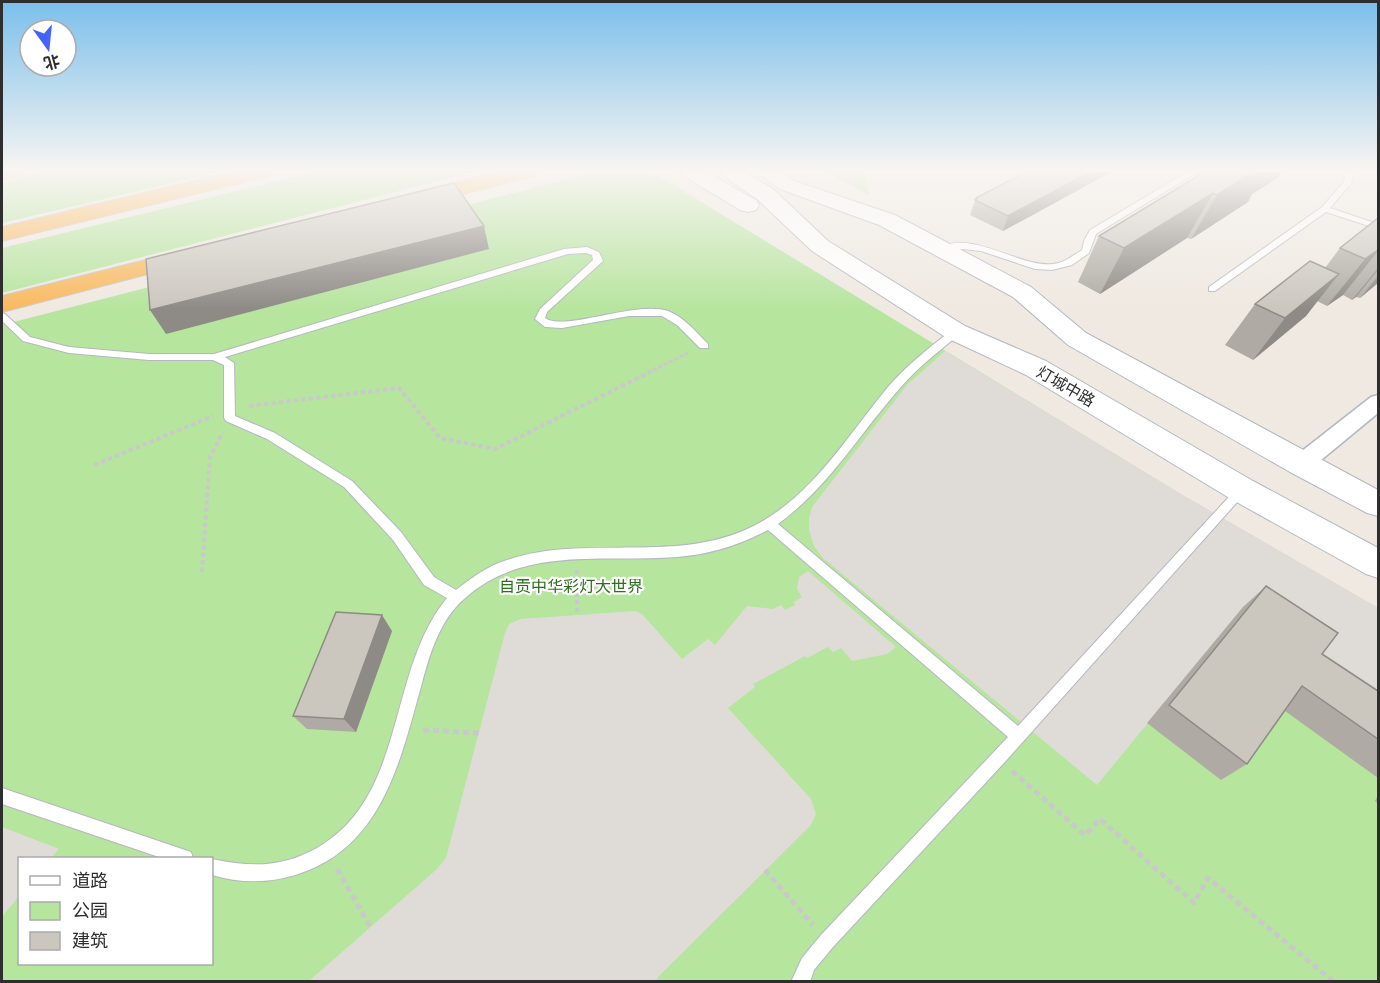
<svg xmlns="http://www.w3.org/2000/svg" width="1380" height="983" font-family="'Golos Text','Noto Sans SC',sans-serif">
<rect width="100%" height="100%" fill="#efe9e1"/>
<g fill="#b6e59e" fill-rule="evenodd">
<polygon points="43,171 223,171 2,223 2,183"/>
<polygon points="319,171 477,171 2,293 2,248"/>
<polygon points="824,171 864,171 869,195"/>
<path d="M591,173l66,2 522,318 199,115v373l-1376,1v-657zM20,858h192v106h-192z"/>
</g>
<g fill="#dfdcd8">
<polygon points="945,351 1179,493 1378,608 1378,730 1243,607 1097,785 823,558 814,546 809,530 809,518 812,507 907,385"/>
<polygon points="808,571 896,647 887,654 852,661 841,648 833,652 828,647 807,658 805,656 753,684 755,687 728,708 811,799 816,814 811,825 658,977 656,981 309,981 437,869 446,858 505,633 509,624 520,619 635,611 642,614 682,659 708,639 715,645 747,606 773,609 781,605 785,610 795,605 794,602 802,597 797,589 799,577"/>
<polygon points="2,827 59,849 51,858 20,858 19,896 2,917"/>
</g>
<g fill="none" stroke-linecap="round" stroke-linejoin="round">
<g stroke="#b4b7c1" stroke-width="2">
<g id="service">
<path d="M1189,171h10l-103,63 -7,19 -17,12 -20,5 -17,-1 -54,-18 -18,-2 -20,3 -4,-3c30,-21 81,19 114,15 11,-1 19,-8 29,-14l2,-9 6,-11z"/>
<polygon points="1346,171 1354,171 1352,182 1330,208 1378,224 1378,229 1326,212 1215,291 1209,291 1209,287 1322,207 1344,182"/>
<path d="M587,247l12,5 4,9 -56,51 -2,6c19,14 91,-18 123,-7 16,6 28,21 40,33v4h-8l-23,-23 -15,-9h-33l-67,12 -17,-1 -10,-8 5,-10 53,-49 -1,-5 -6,-2 -18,1 -343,103 9,6 1,53 40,17 77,48 49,51 33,45 22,13c16,-12 31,-24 51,-30 77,-26 162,3 238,-30 64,-28 100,-91 143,-143 19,-22 42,-40 64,-57h8v4c-21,17 -42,33 -59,53 -42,47 -71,99 -123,137l240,202 220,-239h8l2,3 -245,274 -170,183 -19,23 -4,12h-19l11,-24 19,-23 187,-198 -240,-207c-28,15 -60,25 -91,27 -73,6 -154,-12 -213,42 -24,21 -34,54 -42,84 -20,71 -37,156 -113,187 -32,13 -64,15 -97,5v-16c39,8 69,9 105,-11 91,-53 69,-176 130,-250l-23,-13 -31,-45 -49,-53 -77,-48 -41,-18 -2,-3v-53l-11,-5h-64l-80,-7 -46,-12 -21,-20v-8l3,1 25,23 39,10 80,7h65l350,-105z"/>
<polygon points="2,788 185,850 191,852 193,858 162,858 2,804"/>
</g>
</g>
<g stroke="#b4b7c1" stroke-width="3">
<polygon id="minor" points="1378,395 1378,413 1309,470 1301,472 1293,470 1290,464 1293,458 1371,397"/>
</g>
<g stroke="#b4b7c1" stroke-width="2">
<g id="secondary">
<polygon points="679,171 704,171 756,200 759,205 756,210 748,212 740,210 682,175"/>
<polygon points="719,171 743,171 773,189 828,241 965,326 1046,361 1253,481 1378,548 1378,578 1366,574 1231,499 1026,375 947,338 812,251 757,199 722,175"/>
<polygon points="755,171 779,171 794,181 895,215 1031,287 1086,333 1378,490 1378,516 1367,513 1290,472 1068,345 1013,297 879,225 780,189"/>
</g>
</g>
<g stroke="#c9c9c9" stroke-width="2">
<g id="trunk">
<polygon points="2,171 23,171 20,176 2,181"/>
<polygon points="234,171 272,171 269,176 2,241 2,227"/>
<polygon points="500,171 537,171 534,176 416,206 408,204 405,199 408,194"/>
<polygon points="189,249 198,251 201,256 198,261 2,312 2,296"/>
</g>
</g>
<polyline stroke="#c9c9c9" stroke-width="3" stroke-dasharray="4 2" stroke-linecap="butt" points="653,370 688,353"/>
<g stroke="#c9c9c9" stroke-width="4" stroke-dasharray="4.5 3" stroke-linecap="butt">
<polyline points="249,406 399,388 440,438 495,449 656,369"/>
<polyline points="94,465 213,416"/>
<polyline points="577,570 577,615"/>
<polyline points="202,572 210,457 223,432"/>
</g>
<g stroke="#c9c9c9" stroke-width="5" stroke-dasharray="6 4" stroke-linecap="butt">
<polyline points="423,730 479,733"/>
<polyline points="1012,771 1085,835 1100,819 1194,903 1208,878 1334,982"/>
<polyline points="337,869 371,928"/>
<polyline points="765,870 813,925"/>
</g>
<use href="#service" fill="#fff" fill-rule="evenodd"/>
<use href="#minor" fill="#fff" fill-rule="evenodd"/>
<use href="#secondary" fill="#fff" fill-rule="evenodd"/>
<use href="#trunk" fill="#f8ba60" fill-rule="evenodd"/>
</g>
<g fill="#afaba4">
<polygon points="1028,171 1113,171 1003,231 970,215 976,198"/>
<polygon points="1206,171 1283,171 1279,177 1252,194 1248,202 1191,239 1187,238 1100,294 1078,282 1099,236"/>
<polygon points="1378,218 1378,283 1360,298 1356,297 1352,300 1343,295 1327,306 1317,301 1306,316 1253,360 1225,345 1255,304 1325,268 1340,248"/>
<polygon points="1266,586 1322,654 1378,691 1378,778 1285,711 1247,764 1221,780 1147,723 1243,607"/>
<polygon points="392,631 356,732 307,729 293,716"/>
<polygon points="1378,795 1378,804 1375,801"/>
</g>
<g fill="#8e8b86">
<polygon points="1092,171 1113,171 1003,231 1008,216"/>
<polygon points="1254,171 1283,171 1279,177 1252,194 1248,202 1191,239 1217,195"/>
<polygon points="1213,193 1187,238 1100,294 1124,248"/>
<polygon points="484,226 489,249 166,334 150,310"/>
<polygon points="1378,250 1378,251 1343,295 1327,306 1365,259"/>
<polygon points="1378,268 1378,270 1356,297 1352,300"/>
<polygon points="1339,274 1306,316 1253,360 1285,318"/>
<polygon points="1378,276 1378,283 1360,298"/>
<polygon points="382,615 392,631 356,732 344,719"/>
</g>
<g fill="#cbc7bf" stroke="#8e8b86" stroke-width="1.5">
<polygon points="1028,171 1092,171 1008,216 975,200 977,199 976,198"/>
<polygon points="1206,171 1254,171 1217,195 1213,193 1124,248 1099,236"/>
<polygon points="454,183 484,226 150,310 146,259"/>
<polygon points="1378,218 1378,250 1365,259 1340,248"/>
<polygon points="1310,261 1339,274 1285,318 1255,304"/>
<polygon points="1266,586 1338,633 1322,654 1378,691 1378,739 1302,686 1247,764 1169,705"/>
<polygon points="336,612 382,615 344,719 293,716"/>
</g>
<linearGradient id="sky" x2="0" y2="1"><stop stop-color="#7abfeb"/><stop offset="0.55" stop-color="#f8f5f2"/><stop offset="1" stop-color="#f8f5f2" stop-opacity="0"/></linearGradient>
<rect width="1380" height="309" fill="url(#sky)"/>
<g text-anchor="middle" stroke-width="4.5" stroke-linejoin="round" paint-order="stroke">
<g font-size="16" fill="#2e2e2e" stroke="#fff">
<text transform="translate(1066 386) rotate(30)" y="6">灯城中路</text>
</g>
<g font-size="16" fill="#2c6e1b" stroke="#fff">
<text x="571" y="592">自贡中华彩灯大世界</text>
</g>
</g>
<rect width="1380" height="983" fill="none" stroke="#2e2e2e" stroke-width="6"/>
<rect x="18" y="857" width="195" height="108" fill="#ffffff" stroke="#ababab" stroke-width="1.5"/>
<rect x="30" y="876" width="30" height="9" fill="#ffffff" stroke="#ababab" stroke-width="1.5"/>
<text x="72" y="887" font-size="18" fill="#2e2e2e">道路</text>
<rect x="30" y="902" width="30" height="18" fill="#b6e59e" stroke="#ababab" stroke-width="1.5"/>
<text x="72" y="917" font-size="18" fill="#2e2e2e">公园</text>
<rect x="30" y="932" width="30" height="18" fill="#cbc7bf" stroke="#ababab" stroke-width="1.5"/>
<text x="72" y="947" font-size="18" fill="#2e2e2e">建筑</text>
<g transform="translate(48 48) rotate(165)"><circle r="28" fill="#ffffff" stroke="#ababab" stroke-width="1.5"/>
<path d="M0-4.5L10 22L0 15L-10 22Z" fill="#4264fb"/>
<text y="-9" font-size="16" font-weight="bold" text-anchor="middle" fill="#2e2e2e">北</text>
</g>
</svg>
